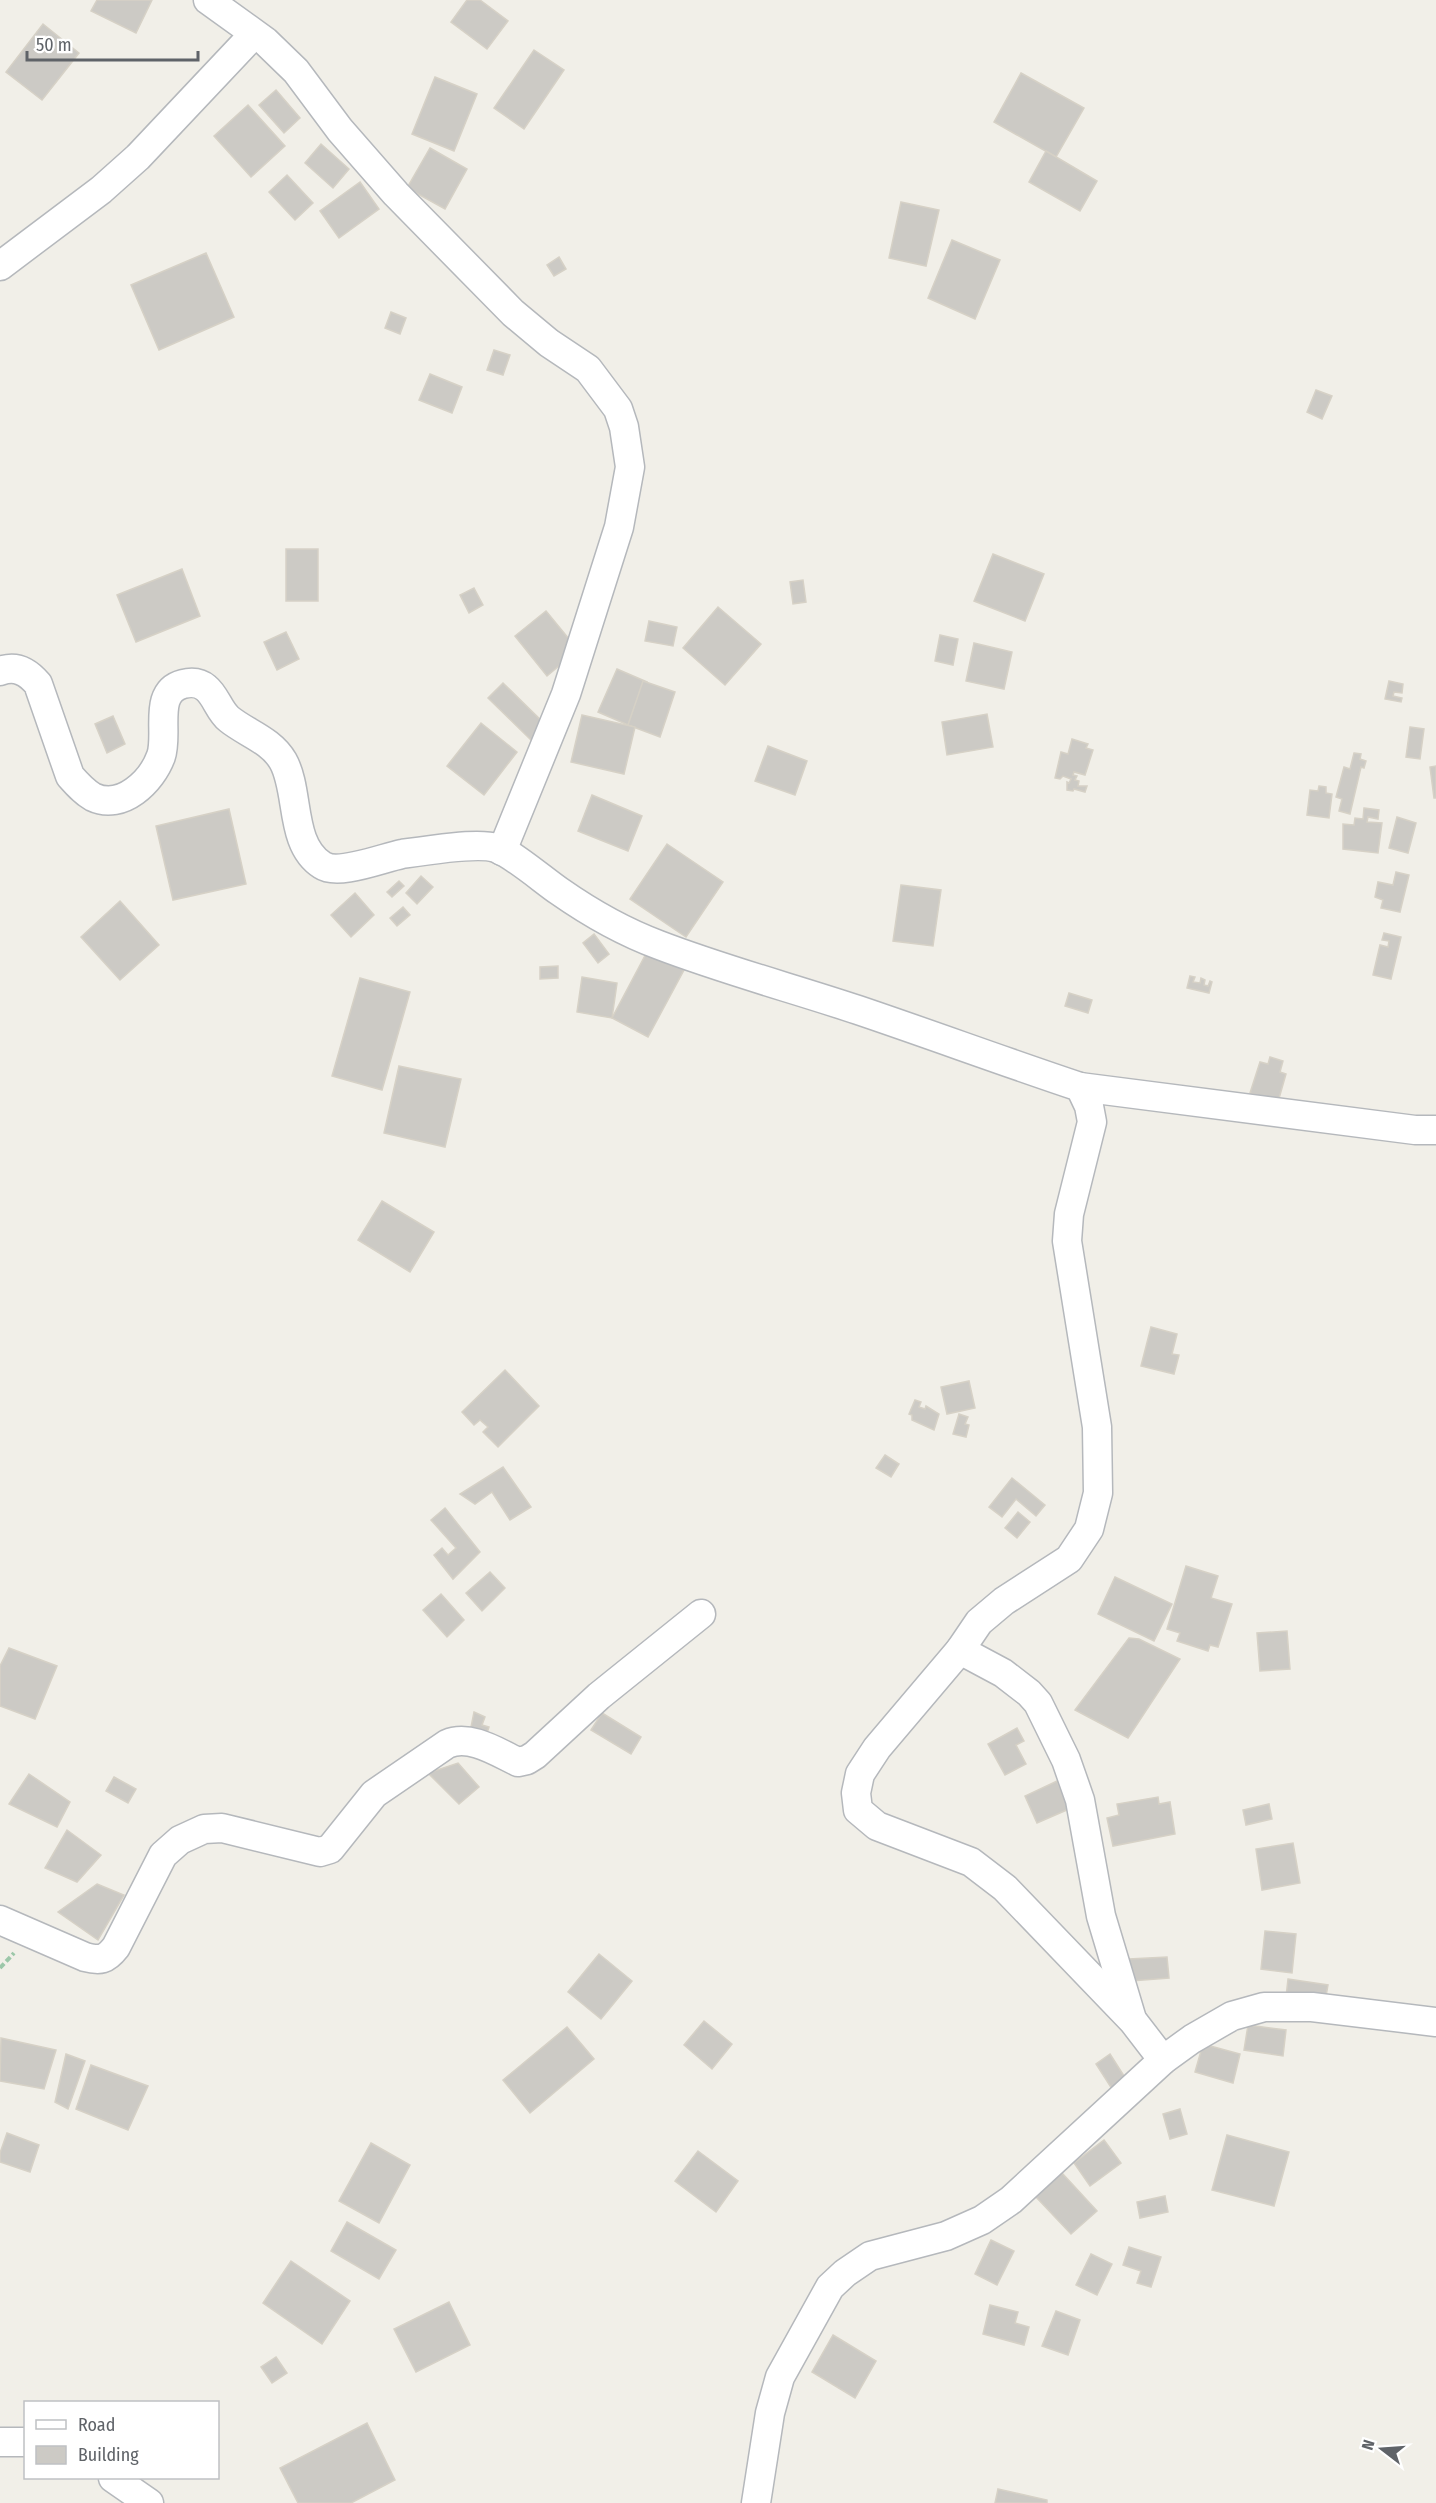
<svg xmlns="http://www.w3.org/2000/svg" width="1436" height="2503" font-family="'Fira Sans Condensed',sans-serif">
<rect width="100%" height="100%" fill="#f1efe8"/>
<g fill="#cccac5" stroke="#d6d1c6" stroke-width="1.5">
<polygon points="97,0 152,0 136,33 91,11"/>
<polygon points="467,0 480,0 508,21 487,49 451,22"/>
<polygon points="43,24 79,53 42,100 6,72"/>
<polygon points="534,50 564,70 524,129 494,108"/>
<polygon points="1021,73 1084,108 1056,157 994,122"/>
<polygon points="435,77 477,94 454,151 412,134"/>
<polygon points="276,90 300,118 284,133 259,105"/>
<polygon points="248,105 285,146 251,177 214,136"/>
<polygon points="321,144 349,169 333,188 305,163"/>
<polygon points="430,148 467,169 445,209 407,188"/>
<polygon points="1046,151 1097,181 1080,211 1029,182"/>
<polygon points="287,175 313,203 295,220 269,192"/>
<polygon points="360,182 379,209 339,238 320,211"/>
<polygon points="901,202 939,210 926,266 889,258"/>
<polygon points="952,240 1000,260 975,319 928,298"/>
<polygon points="206,253 234,317 159,350 131,285"/>
<polygon points="559,257 566,269 554,276 547,265"/>
<polygon points="391,312 406,318 400,334 385,328"/>
<polygon points="494,350 510,355 503,375 487,370"/>
<polygon points="430,374 462,387 452,413 419,400"/>
<polygon points="1316,390 1332,396 1322,419 1307,412"/>
<rect x="286" y="549" width="32" height="52"/>
<polygon points="993,554 1044,574 1025,621 974,601"/>
<polygon points="182,569 200,616 136,642 117,595"/>
<polygon points="803,580 806,602 793,604 790,582"/>
<polygon points="474,588 483,605 469,613 460,595"/>
<polygon points="718,607 761,644 725,685 683,648"/>
<polygon points="546,611 578,650 547,676 515,636"/>
<polygon points="649,621 677,627 673,646 645,641"/>
<polygon points="286,632 299,659 277,670 264,642"/>
<polygon points="940,635 958,639 953,665 935,661"/>
<polygon points="974,643 1012,652 1004,689 966,681"/>
<polygon points="617,669 647,682 628,725 598,712"/>
<polygon points="643,681 675,692 660,737 628,725"/>
<polygon points="1389,681 1403,684 1402,693 1394,692 1393,696 1402,698 1401,702 1385,699"/>
<polygon points="503,683 548,727 534,743 488,698"/>
<polygon points="987,714 993,747 947,755 942,722"/>
<polygon points="582,715 635,727 624,774 571,762"/>
<polygon points="113,716 125,744 107,753 95,724"/>
<polygon points="481,723 517,752 484,795 447,766"/>
<polygon points="1410,727 1424,729 1420,759 1406,757"/>
<polygon points="1072,739 1088,744 1086,748 1093,750 1085,775 1074,772 1073,775 1077,776 1075,780 1079,781 1078,786 1087,786 1085,792 1074,789 1073,791 1067,790 1067,782 1069,783 1071,779 1063,776 1060,779 1055,778 1061,752 1068,754"/>
<polygon points="768,746 807,761 795,795 755,781"/>
<polygon points="1354,753 1361,754 1360,759 1366,761 1364,768 1361,767 1350,814 1339,811 1342,799 1336,797 1344,767 1350,769"/>
<polygon points="1436,766 1436,798 1434,798 1430,767"/>
<polygon points="1319,786 1326,787 1326,793 1332,794 1329,818 1307,815 1310,790 1318,791"/>
<polygon points="592,795 642,816 628,851 578,831"/>
<polygon points="1364,808 1379,810 1378,819 1368,817 1367,822 1382,823 1378,853 1343,849 1343,824 1354,825 1355,818 1363,819"/>
<polygon points="229,809 246,884 173,900 156,826"/>
<polygon points="1397,817 1416,823 1408,853 1389,848"/>
<polygon points="667,844 723,882 686,937 630,899"/>
<polygon points="1396,872 1409,875 1400,912 1381,908 1383,900 1375,897 1378,882 1393,885"/>
<polygon points="421,876 433,887 417,904 406,893"/>
<polygon points="399,881 404,886 392,897 387,892"/>
<polygon points="901,885 941,890 933,946 893,941"/>
<polygon points="355,893 374,915 351,937 331,915"/>
<polygon points="120,901 159,945 120,980 81,937"/>
<polygon points="403,907 410,915 397,926 390,918"/>
<polygon points="1384,933 1401,937 1391,979 1373,975 1380,945 1388,947 1389,941 1382,940"/>
<polygon points="594,934 609,954 598,963 583,943"/>
<polygon points="648,950 684,970 648,1037 612,1018"/>
<polygon points="558,966 558,978 540,979 540,967"/>
<polygon points="1190,976 1195,977 1193,982 1200,983 1201,978 1205,980 1204,985 1208,986 1210,981 1212,982 1209,993 1187,988"/>
<polygon points="582,977 617,983 612,1018 577,1012"/>
<polygon points="360,978 410,992 382,1090 332,1076"/>
<polygon points="1069,993 1092,1000 1088,1013 1065,1006"/>
<polygon points="1270,1057 1283,1061 1280,1072 1286,1074 1278,1102 1250,1093 1260,1062 1268,1064"/>
<polygon points="399,1066 461,1079 445,1147 384,1133"/>
<polygon points="382,1201 434,1232 410,1272 358,1240"/>
<polygon points="1151,1327 1177,1334 1172,1354 1179,1355 1174,1374 1141,1366"/>
<polygon points="505,1370 539,1406 498,1447 483,1432 488,1427 480,1420 474,1425 462,1412"/>
<polygon points="969,1381 975,1408 947,1414 941,1387"/>
<polygon points="915,1400 921,1402 919,1407 925,1409 926,1406 939,1414 934,1430 912,1420 912,1415 909,1414"/>
<polygon points="959,1414 968,1417 965,1424 969,1425 966,1437 953,1434"/>
<polygon points="885,1455 899,1464 891,1477 876,1468"/>
<polygon points="503,1467 531,1507 510,1520 492,1492 475,1504 460,1494"/>
<polygon points="1012,1478 1045,1505 1036,1516 1016,1499 1002,1517 989,1507"/>
<polygon points="445,1508 480,1552 453,1579 434,1555 442,1548 448,1555 456,1548 431,1520"/>
<polygon points="1018,1512 1030,1522 1017,1538 1005,1528"/>
<polygon points="1186,1566 1218,1576 1211,1598 1232,1604 1218,1647 1210,1645 1208,1651 1177,1641 1180,1633 1167,1629"/>
<polygon points="490,1572 505,1588 482,1611 466,1593"/>
<polygon points="1115,1577 1172,1604 1154,1641 1098,1614"/>
<polygon points="441,1594 464,1620 447,1637 423,1610"/>
<polygon points="1287,1631 1290,1669 1260,1671 1257,1633"/>
<polygon points="1129,1638 1139,1639 1180,1659 1128,1738 1075,1710"/>
<polygon points="9,1648 57,1666 35,1719 0,1706 0,1666"/>
<polygon points="474,1712 485,1717 482,1725 489,1727 487,1733 471,1727"/>
<polygon points="602,1713 641,1737 631,1754 591,1730"/>
<polygon points="1017,1728 1024,1741 1016,1745 1026,1764 1005,1775 988,1744"/>
<polygon points="458,1763 479,1787 459,1804 428,1773"/>
<polygon points="29,1774 70,1802 57,1827 9,1804"/>
<polygon points="114,1777 136,1789 128,1803 106,1791"/>
<polygon points="1057,1781 1069,1809 1037,1823 1025,1796"/>
<polygon points="1158,1797 1159,1804 1170,1802 1175,1834 1113,1846 1107,1818 1119,1815 1117,1804"/>
<polygon points="1269,1804 1272,1819 1246,1825 1243,1810"/>
<polygon points="67,1830 101,1855 77,1882 45,1868"/>
<polygon points="1293,1843 1300,1883 1262,1890 1256,1849"/>
<polygon points="97,1884 124,1895 98,1940 58,1912"/>
<polygon points="1265,1931 1296,1934 1292,1973 1261,1969"/>
<polygon points="599,1954 632,1981 601,2019 568,1992"/>
<polygon points="1167,1957 1169,1978 1131,1981 1129,1959"/>
<polygon points="1288,1979 1328,1985 1325,2002 1286,1997"/>
<polygon points="704,2021 732,2044 712,2069 684,2045"/>
<polygon points="1248,2025 1286,2030 1283,2056 1244,2050"/>
<polygon points="567,2027 594,2059 530,2113 503,2080"/>
<polygon points="1,2038 56,2050 44,2089 0,2081"/>
<polygon points="1203,2044 1240,2054 1233,2083 1195,2072"/>
<polygon points="66,2054 85,2061 68,2109 55,2102"/>
<polygon points="1110,2054 1126,2079 1112,2089 1096,2064"/>
<polygon points="91,2065 148,2086 128,2130 76,2109"/>
<polygon points="1180,2109 1187,2134 1170,2139 1163,2114"/>
<polygon points="7,2133 39,2145 30,2172 0,2162 0,2153"/>
<polygon points="1227,2135 1289,2152 1274,2206 1212,2190"/>
<polygon points="1104,2140 1121,2163 1090,2186 1074,2163"/>
<polygon points="371,2143 410,2165 379,2223 339,2201"/>
<polygon points="698,2151 738,2181 716,2212 675,2181"/>
<polygon points="1062,2173 1097,2211 1071,2234 1036,2197"/>
<polygon points="1165,2196 1168,2212 1140,2218 1137,2202"/>
<polygon points="347,2222 396,2250 379,2279 331,2251"/>
<polygon points="991,2240 1014,2251 997,2285 975,2274"/>
<polygon points="1129,2247 1161,2257 1151,2287 1137,2283 1141,2271 1123,2265"/>
<polygon points="1091,2254 1112,2264 1097,2295 1076,2285"/>
<polygon points="291,2261 350,2301 322,2344 263,2303"/>
<polygon points="449,2302 470,2345 416,2372 394,2329"/>
<polygon points="990,2305 1018,2312 1015,2323 1029,2327 1024,2345 983,2334"/>
<polygon points="1056,2311 1080,2320 1068,2355 1042,2346"/>
<polygon points="833,2335 876,2361 855,2398 812,2372"/>
<polygon points="276,2357 287,2373 272,2383 261,2367"/>
<polygon points="367,2423 395,2480 351,2503 298,2503 280,2468"/>
<polygon points="998,2489 1047,2500 1047,2503 995,2503"/>
</g>
<g fill="none" stroke-linecap="round" stroke-linejoin="round">
<g stroke="#b5b8bc" stroke-width="31">
<g id="minor">
<polyline points="208,0 265,41 296,71 340,130 396,194 513,313 549,343 588,369 618,409 624,427 630,467 619,527 566,694 502,851"/>
<polyline points="0,266 101,190 138,157 254,34"/>
<path d="M0,671c16,-6 28,1 38,13l32,92c7,8 14,16 23,21 29,14 59,-16 68,-41 8,-23 -9,-64 22,-72 8,-2 16,-2 23,4 10,8 13,23 23,31 17,14 42,21 54,42 17,30 6,83 39,104 16,11 60,-7 80,-11 20,-3 76,-12 94,-6 17,6 47,32 63,43 30,21 65,41 100,54 65,25 133,43 199,65 74,25 147,52 222,77l9,19 3,16 -23,92 -2,27 30,186 1,66 -9,36 -20,30 -65,42 -25,21 -19,28 -83,98 -17,26 -4,19 2,17 19,16 94,36 34,26 128,133 30,39"/>
<polyline points="1080,1087 1415,1130 1436,1130"/>
<polyline points="960,1650 1003,1673 1029,1693 1038,1703 1066,1760 1080,1800 1101,1916 1131,2016"/>
<path d="M0,1920l85,37c15,4 21,3 31,-10l47,-92 17,-15 24,-11 18,-1 98,24 10,-3 44,-55 73,-50c23,-10 50,8 71,18l9,-2 8,-5 64,-59 102,-82"/>
<polyline points="0,2442 26,2442"/>
<polyline points="113,2478 149,2503"/>
<polyline points="756,2503 770,2413 780,2377 830,2287 845,2273 870,2256 946,2236 982,2220 1011,2200 1163,2060 1192,2039 1232,2016 1264,2007 1312,2007 1436,2022"/>
</g>
</g>
<polyline stroke="#9cc7a9" stroke-width="4" stroke-dasharray="6 3" stroke-linecap="butt" points="0,1968 14,1953"/>
<use href="#minor" stroke="#fff" stroke-width="28"/>
</g>
<rect x="24" y="2401" width="195" height="78" fill="#ffffff" stroke="#bfc1c3" stroke-width="1.5"/>
<rect x="36" y="2420" width="30" height="9" fill="#ffffff" stroke="#bfc1c3" stroke-width="1.5"/>
<text x="78" y="2431" font-size="18" fill="#5f6368">Road</text>
<rect x="36" y="2446" width="30" height="18" fill="#cccac5" stroke="#bfc1c3" stroke-width="1.5"/>
<text x="78" y="2461" font-size="18" fill="#5f6368">Building</text>
<g transform="translate(1382 2449) rotate(287)" stroke="#ffffff" stroke-width="4.5" paint-order="stroke">
<path d="M0-4.5L10 22L0 15L-10 22Z" fill="#5f6368"/>
<text y="-9" font-size="16" font-weight="bold" text-anchor="middle" fill="#5f6368">N</text>
</g>
<path d="M27 51v9h171v-9" fill="none" stroke="#5f6368" stroke-width="3"/>
<text x="36" y="51" font-size="18" fill="#5f6368" stroke="#ffffff" stroke-width="4.5" paint-order="stroke">50 m</text>
</svg>
